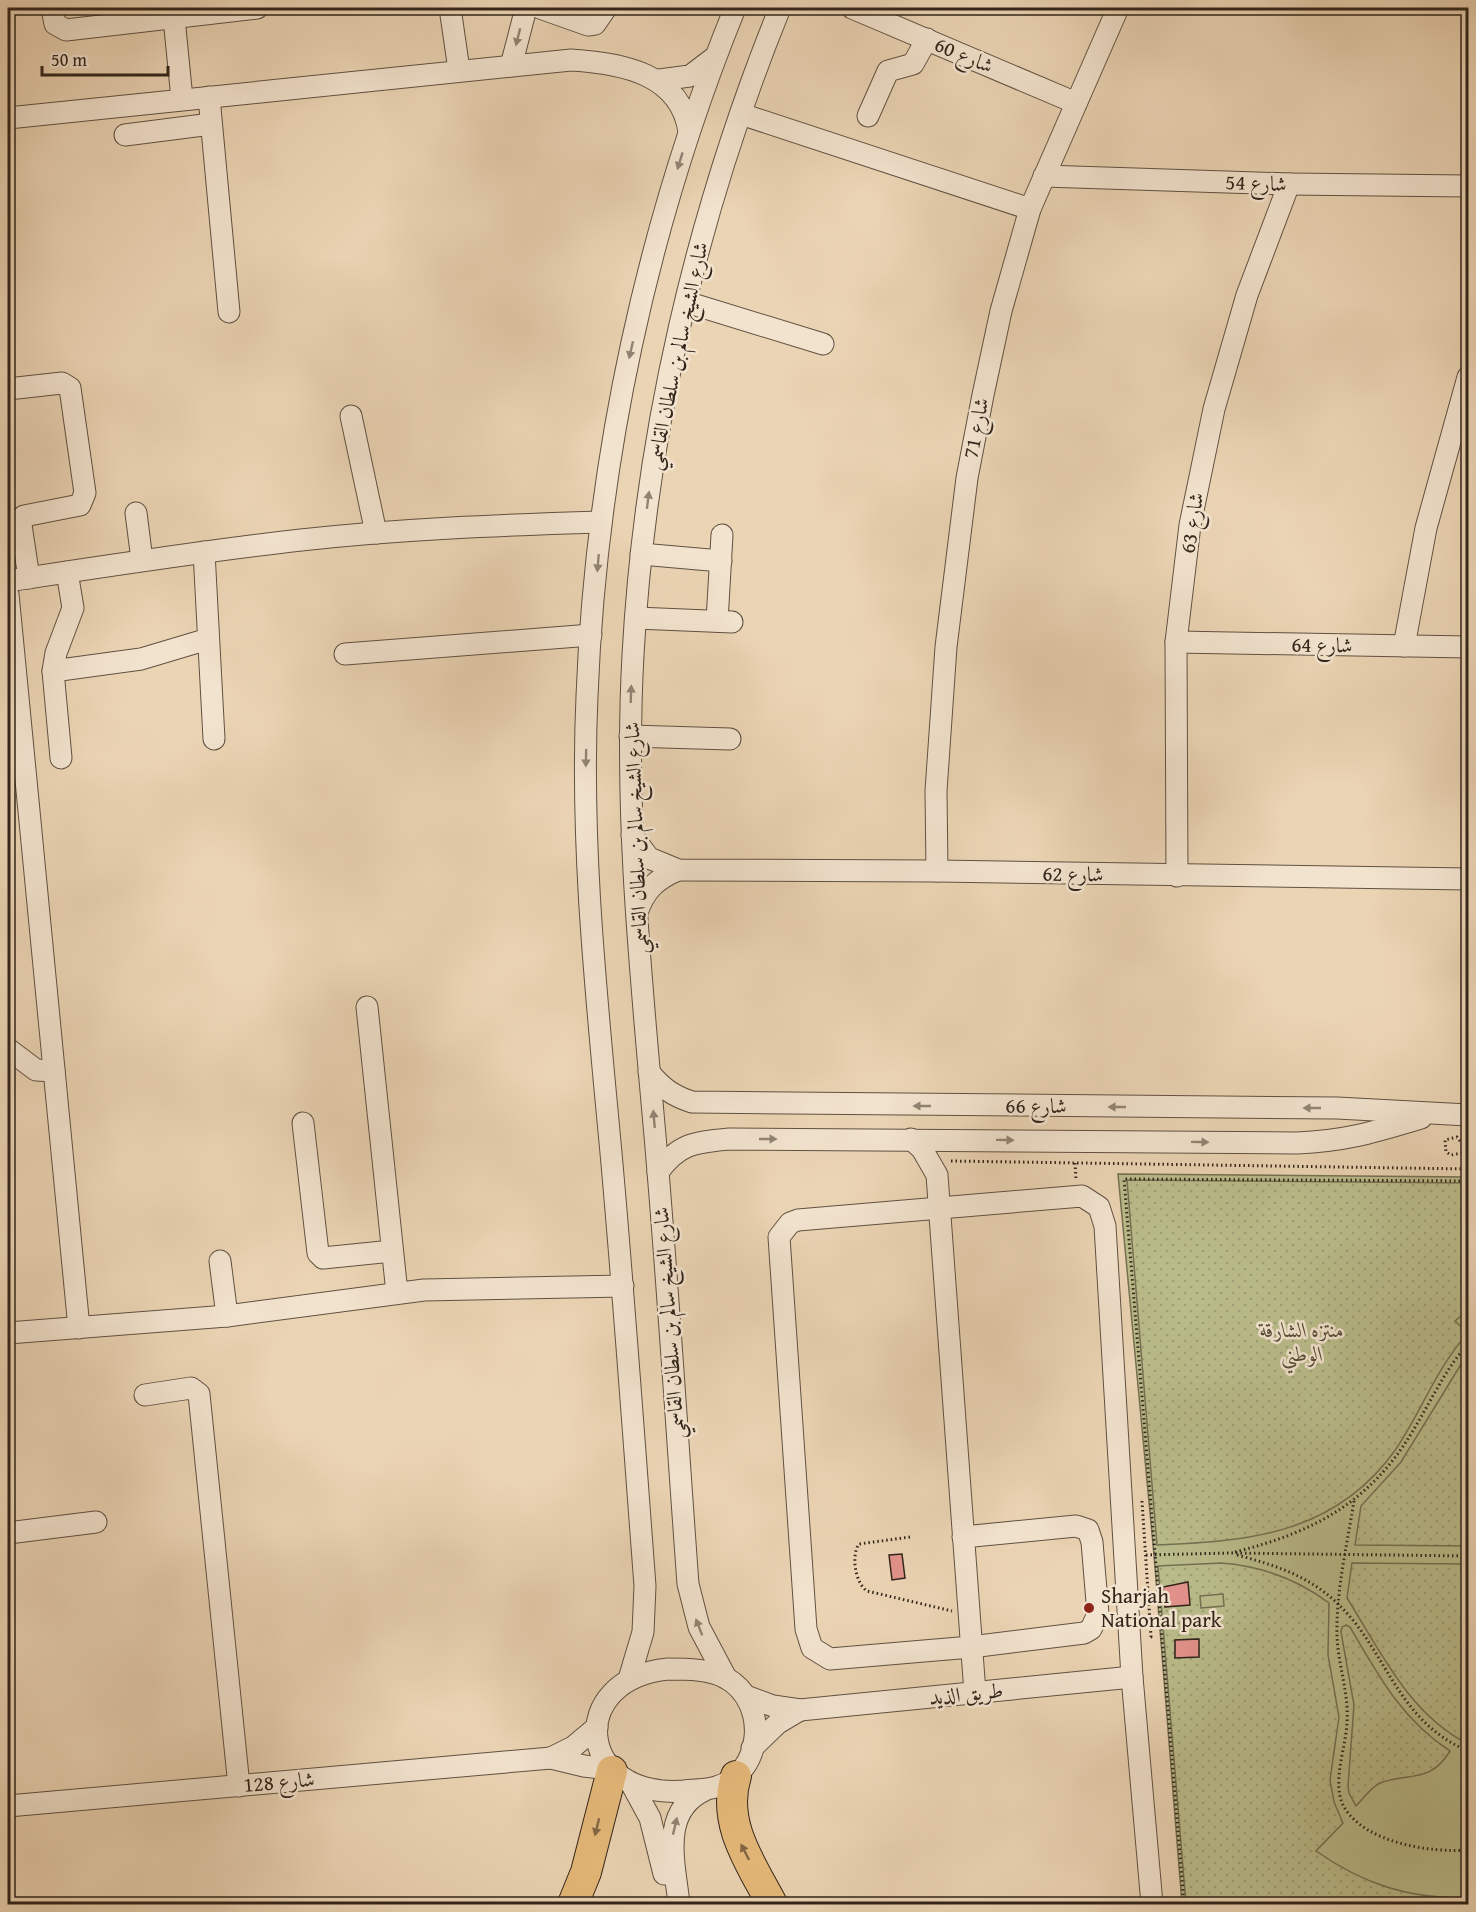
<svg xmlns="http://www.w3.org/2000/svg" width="1476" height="1912" font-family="'Gentium Book Plus',Amiri,serif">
<defs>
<pattern id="garden-dots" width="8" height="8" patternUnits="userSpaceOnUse" patternTransform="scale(1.5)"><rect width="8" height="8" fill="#babc8b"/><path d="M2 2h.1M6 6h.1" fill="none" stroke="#a0a177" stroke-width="1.8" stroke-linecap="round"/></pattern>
</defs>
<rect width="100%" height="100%" fill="#ebd4b4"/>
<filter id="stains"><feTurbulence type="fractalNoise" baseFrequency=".00333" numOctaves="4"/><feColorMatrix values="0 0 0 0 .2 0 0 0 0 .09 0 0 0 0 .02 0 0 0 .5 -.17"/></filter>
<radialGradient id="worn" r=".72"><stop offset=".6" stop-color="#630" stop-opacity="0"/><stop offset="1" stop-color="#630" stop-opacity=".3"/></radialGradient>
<polygon fill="#babc8b" stroke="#767053" stroke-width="1.5" points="1118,1174 1468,1177 1468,1904 1182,1904 1154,1555"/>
<g fill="url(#garden-dots)" stroke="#767053" stroke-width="1.5" fill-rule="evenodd">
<path d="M1127,1180l341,3v127l-13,11 13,12c-31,34 -47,79 -72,116 -60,85 -145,92 -239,96z"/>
<polygon points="1468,1353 1468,1546 1355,1545 1361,1506 1401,1462"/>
<path d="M1221,1563c41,3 76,16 108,40l-1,52 11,62 -9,63 4,22 9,21 -27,28c47,33 95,49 152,46v7h-282l-28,-338zM1187,1583l-4,22 -18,2 -2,-20zM1223,1594l1,12 -23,2 -1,-12zM1198,1639l1,18h-24v-17z"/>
<path d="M1352,1563l116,1v180c-59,-30 -87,-92 -121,-146z"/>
<path d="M1346,1625l4,2c28,48 52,93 100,124 -20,33 -41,21 -70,32 -9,4 -17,16 -24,23l-7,-13 -1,-7 6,-81 -13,-73 1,-5z"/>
</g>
<g fill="#e2928b" stroke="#32251b" stroke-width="1.5">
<polygon points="902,1554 905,1578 892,1580 889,1555"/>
<polygon points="1188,1582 1190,1605 1165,1607 1163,1587"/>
<polygon points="1199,1639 1199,1657 1175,1658 1175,1640"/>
</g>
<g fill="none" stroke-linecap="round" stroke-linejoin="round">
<g stroke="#605141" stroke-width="23">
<g id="minor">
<polyline points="52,8 55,24 66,30 257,8"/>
<polyline points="450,8 459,70"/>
<polyline points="540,8 588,25 595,24 606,8"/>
<polyline points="852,8 1076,103"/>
<polyline points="174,18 182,99"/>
<polyline points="511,66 526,8"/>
<polyline points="659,80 690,76 715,57"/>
<polyline points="209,97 229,312"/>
<polyline points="741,114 1030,209"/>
<polyline points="868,116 888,71 913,64 927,39"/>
<path d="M8,118l563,-58c51,3 110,14 118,72"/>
<polyline points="125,135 211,124"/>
<polyline points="1044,176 1289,184 1468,186"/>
<polyline points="686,302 823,344"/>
<polyline points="8,389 62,383 70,388 85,493 80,505 24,516 21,525 29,578"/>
<polyline points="351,416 376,533"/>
<polyline points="136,513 142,560"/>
<polyline points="204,552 214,739"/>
<polyline points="641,554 721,561"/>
<path d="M8,581c97,-15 195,-30 293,-41 100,-11 200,-15 300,-18"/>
<polyline points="8,594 79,1328"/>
<polyline points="636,618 732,622"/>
<polyline points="717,621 722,535"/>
<polyline points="1176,642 1468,647"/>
<polyline points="1404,646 1426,528 1468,377"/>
<polyline points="345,654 591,635"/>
<polyline points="53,671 141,659 208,639"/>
<polyline points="630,736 730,739"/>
<polyline points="61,758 53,671 56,653 73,608 67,572"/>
<polyline points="632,835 649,858 678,870 937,871 1468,879"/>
<polyline points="937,871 936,791 946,647 967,478 983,395 1001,311 1030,209 1118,8"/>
<polyline points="1177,876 1176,642 1190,525 1214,409 1247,295 1289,184"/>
<path d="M637,913c7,-22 19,-34 41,-43"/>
<polyline points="367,1007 397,1293"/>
<polyline points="8,1049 36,1070 54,1071"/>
<path d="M649,1072c13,16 24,24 43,30l645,6 131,7"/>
<polyline points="303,1123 318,1253 323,1258 392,1251"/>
<polyline points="911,1139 922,1149 937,1175 975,1693"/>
<path d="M658,1172c21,-29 38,-30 71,-33l568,4c50,-2 77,-11 124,-25"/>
<polyline points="220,1261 227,1316"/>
<polyline points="8,1333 227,1316 424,1290 623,1286"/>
<polyline points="145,1395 191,1388 199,1394 239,1786"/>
<polyline points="8,1533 96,1522"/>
<polyline points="963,1537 1076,1526 1088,1530 1092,1542 1098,1614 1091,1629 1084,1633 971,1647 830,1659 812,1648 806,1629 779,1237 790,1223 798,1220 1082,1196 1099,1207 1105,1226 1132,1677 1152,1904"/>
<path d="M668,1669c19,0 41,0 58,9 43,24 38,95 -10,109 -11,3 -22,3 -32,4 -109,8 -118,-112 -16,-122z"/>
<path d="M726,1678l-27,-51 -11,-43c-11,-149 -20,-299 -33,-448 -14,-160 -31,-321 -22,-481 12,-221 64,-443 147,-647"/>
<path d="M629,1679l14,-47 2,-46c-11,-145 -21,-289 -34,-433 -14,-152 -31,-305 -24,-457 9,-235 60,-471 148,-688"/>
<polyline points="746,1696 773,1706 800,1710 1132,1677"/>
<polyline points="752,1748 778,1723 800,1710"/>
<polyline points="551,1758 573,1747 597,1727"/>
<polyline points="631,1783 650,1818 664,1874"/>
<polyline points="8,1806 551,1758 584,1766 610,1769"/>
<path d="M679,1904c-4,-40 -20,-93 26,-114"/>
</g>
</g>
<g stroke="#32251b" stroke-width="32">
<g id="highway">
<path d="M736,1776c-15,47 15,88 36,128"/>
<polyline points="573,1904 586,1872 612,1771"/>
</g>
</g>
<g stroke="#32251b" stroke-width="3" stroke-dasharray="1.5 3" stroke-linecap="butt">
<polyline points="1468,1152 1457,1137 1445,1140 1446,1152 1451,1155 1468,1152"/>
<polyline points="951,1161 1468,1169"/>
<polyline points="1075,1163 1076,1179"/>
<polyline points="1142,1501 1151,1637 1148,1637"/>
<path d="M1354,1501c-7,44 -18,90 -17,135 1,29 12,57 10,86 -1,26 -16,61 -3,85 21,36 87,46 124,43"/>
<path d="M910,1537l-51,7c-8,11 -4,39 8,47l85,20"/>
<path d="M1235,1552c80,-20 137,-51 179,-123 17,-28 32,-61 54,-85"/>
<polyline points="1146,1555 1230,1553 1468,1556"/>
<path d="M1237,1555c37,10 70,20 99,47 51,47 59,118 132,149"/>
<polyline points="1184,1904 1124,1179 1468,1181"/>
</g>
<use href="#minor" stroke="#f2e3ce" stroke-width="21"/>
<use href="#highway" stroke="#e6ba7a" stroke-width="30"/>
</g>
<defs><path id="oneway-solid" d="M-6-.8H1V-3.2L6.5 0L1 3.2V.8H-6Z" transform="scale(1.5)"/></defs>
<g fill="#928474">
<use href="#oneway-solid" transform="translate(518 37) rotate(104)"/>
<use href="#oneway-solid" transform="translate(680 161) rotate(107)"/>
<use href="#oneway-solid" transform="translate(631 350) rotate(103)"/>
<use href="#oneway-solid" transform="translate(648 500) rotate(-83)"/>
<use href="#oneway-solid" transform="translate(598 563) rotate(95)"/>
<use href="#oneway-solid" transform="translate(631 694) rotate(-88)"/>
<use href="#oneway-solid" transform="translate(586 758) rotate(91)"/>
<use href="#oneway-solid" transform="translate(922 1106) rotate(-180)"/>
<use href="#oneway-solid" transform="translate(1117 1107) rotate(-180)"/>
<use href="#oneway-solid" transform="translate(1312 1108) rotate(-180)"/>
<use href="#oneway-solid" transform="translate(654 1119) rotate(-95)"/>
<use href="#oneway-solid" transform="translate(768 1139)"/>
<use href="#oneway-solid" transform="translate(1005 1140) rotate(1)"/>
<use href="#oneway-solid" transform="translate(1200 1142) rotate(1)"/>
<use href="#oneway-solid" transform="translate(699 1627) rotate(-111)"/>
<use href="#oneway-solid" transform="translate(675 1826) rotate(-77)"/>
</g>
<g fill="#836846">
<use href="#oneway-solid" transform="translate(597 1827) rotate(104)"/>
<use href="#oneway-solid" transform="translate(745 1852) rotate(-117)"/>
</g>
<circle fill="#8f2418" stroke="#f2e3ce" stroke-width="2" cx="1089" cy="1608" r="6"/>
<g text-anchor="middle" stroke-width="5" stroke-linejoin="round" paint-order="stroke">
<g font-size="21" fill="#32251b" stroke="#f2e3ce">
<text transform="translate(964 55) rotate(23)" y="7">شارع 60</text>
<text transform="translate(1256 183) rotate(2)" y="7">شارع 54</text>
<text transform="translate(677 356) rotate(-78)" y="7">شارع الشيخ سالم بن سلطان القاسمي</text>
<text transform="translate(976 428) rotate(-79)" y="7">شارع 71</text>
<text transform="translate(1192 523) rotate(-81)" y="7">شارع 63</text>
<text transform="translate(1322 645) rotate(1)" y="7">شارع 64</text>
<text transform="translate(636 838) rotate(-92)" y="7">شارع الشيخ سالم بن سلطان القاسمي</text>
<text transform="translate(1073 874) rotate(1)" y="7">شارع 62</text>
<text x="1036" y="1113">شارع 66</text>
<text transform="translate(669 1323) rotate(-94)" y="7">شارع الشيخ سالم بن سلطان القاسمي</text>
<text transform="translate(966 1694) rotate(-6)" y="7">طريق الذيد</text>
<text transform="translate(279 1782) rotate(-5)" y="7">شارع 128</text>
</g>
<g font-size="21" font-style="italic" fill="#544b37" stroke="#f2e3ce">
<text x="1302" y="1337">منتزه الشارقة<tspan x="1302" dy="24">الوطني</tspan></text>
</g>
<g font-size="21" fill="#32251b" stroke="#f2e3ce" text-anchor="start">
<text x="1101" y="1603">Sharjah<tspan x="1101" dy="24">National park</tspan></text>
</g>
</g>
<rect width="1476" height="1912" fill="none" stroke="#ebd4b4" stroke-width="30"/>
<rect x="9" y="9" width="1458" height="1894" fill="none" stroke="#32251b" stroke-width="3"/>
<rect x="15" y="15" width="1446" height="1882" fill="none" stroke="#32251b" stroke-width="1.5"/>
<path d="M42 66v9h126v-9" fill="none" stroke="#32251b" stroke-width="3"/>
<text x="51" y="66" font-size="18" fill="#32251b" stroke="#f2e3ce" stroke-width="4.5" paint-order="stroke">50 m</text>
<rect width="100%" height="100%" filter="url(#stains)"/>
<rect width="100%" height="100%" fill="url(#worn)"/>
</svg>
